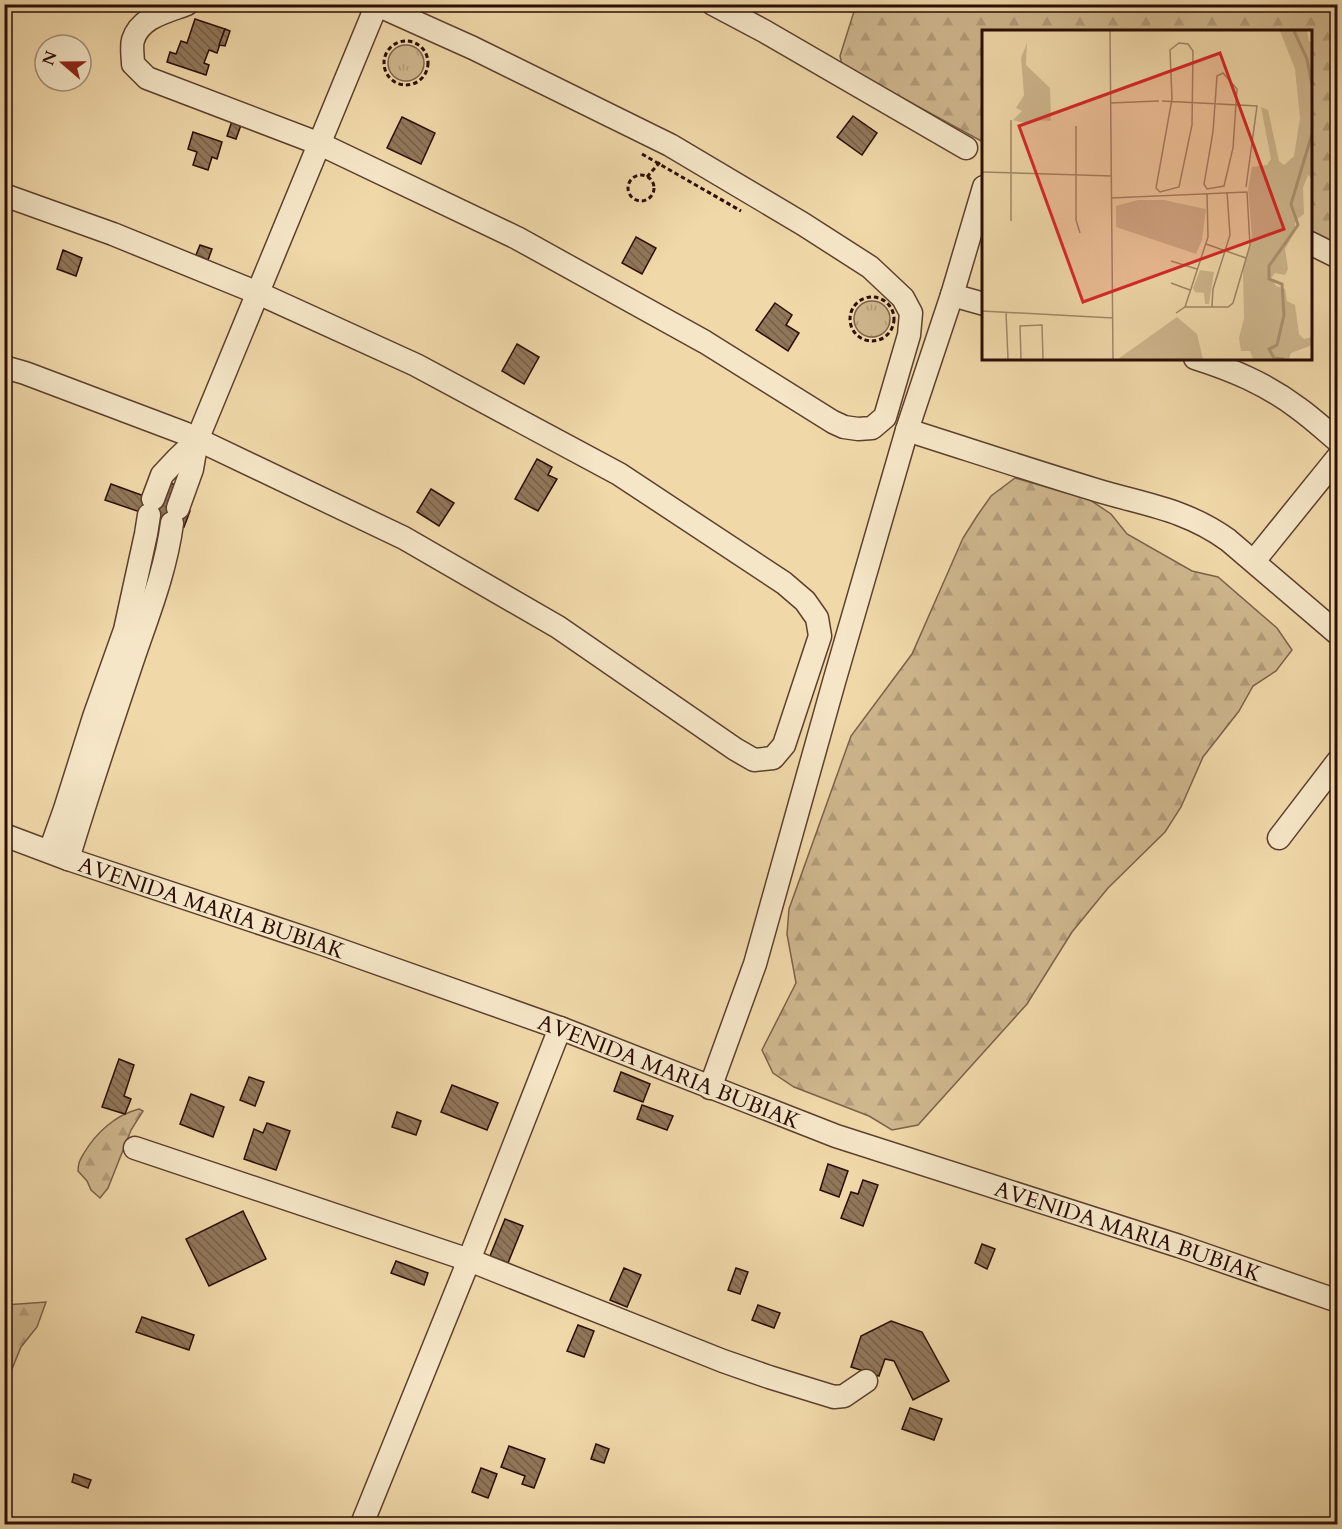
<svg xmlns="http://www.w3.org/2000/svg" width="1342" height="1529" font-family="Cardo,serif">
<defs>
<pattern id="grass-tufts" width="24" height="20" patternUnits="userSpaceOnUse" patternTransform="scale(1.5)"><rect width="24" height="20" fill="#ceb68d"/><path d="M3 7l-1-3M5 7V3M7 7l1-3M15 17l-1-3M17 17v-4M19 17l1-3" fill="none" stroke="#b19b78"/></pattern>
<pattern id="forest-firs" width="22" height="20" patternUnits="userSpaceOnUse" patternTransform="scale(1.5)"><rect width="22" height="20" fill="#ceb68d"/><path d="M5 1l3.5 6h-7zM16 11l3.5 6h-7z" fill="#b19b78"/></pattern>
<pattern id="building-back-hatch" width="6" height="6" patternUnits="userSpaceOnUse" patternTransform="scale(1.5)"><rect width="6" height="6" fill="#91775a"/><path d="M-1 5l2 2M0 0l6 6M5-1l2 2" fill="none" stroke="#776048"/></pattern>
</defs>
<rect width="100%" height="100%" fill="#f0d8a9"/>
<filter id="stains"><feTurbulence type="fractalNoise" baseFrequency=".00333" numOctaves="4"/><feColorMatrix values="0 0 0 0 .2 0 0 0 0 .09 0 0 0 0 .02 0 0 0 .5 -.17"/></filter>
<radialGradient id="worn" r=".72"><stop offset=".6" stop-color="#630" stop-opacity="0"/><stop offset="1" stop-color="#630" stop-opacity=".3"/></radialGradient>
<g fill="url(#grass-tufts)" stroke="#7c6249" stroke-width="1.5">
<circle cx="406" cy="63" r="18"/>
<circle cx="872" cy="319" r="18"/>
</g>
<g fill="url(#forest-firs)" stroke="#7c6249" stroke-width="1.5">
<polygon points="856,5 1337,5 1337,247 1311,233 1310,32 984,32 983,142 842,65 840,56"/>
<polygon points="1015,478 1090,500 1111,514 1127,534 1192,571 1218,577 1277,628 1292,650 1276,671 1253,686 1239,711 1203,757 1181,807 1165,832 1108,888 1072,932 1027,1004 918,1125 892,1130 869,1116 794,1087 773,1073 762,1050 796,983 787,934 789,909 851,736 912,654 963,538 977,516 991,496"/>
<path d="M139,1109l4,2 -12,19 -23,58 -8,10 -9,-8 -4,-9 -9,-10c0,-8 2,-11 6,-18 12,-20 31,-38 55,-44z"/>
<polygon points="46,1302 37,1327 21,1347 5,1386 5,1305"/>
</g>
<g fill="url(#building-back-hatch)" stroke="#2a0e05" stroke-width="1.5">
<polygon points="195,19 225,29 217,53 209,50 207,55 204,63 209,65 206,75 167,62 170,52 176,54 181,41 187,43"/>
<polygon points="225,29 230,31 225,46 219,45"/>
<polygon points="853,116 877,133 862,155 837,137"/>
<polygon points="402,117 435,133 421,164 387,148"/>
<polygon points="232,121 241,125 236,139 227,136"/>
<polygon points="193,132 222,142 217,159 212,157 208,170 193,165 197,152 188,149"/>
<polygon points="636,237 656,248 642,274 622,263"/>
<polygon points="200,245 212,249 208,260 196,255"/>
<polygon points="63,250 82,258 76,276 57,269"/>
<polygon points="775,303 792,315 786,325 799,333 788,351 756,330"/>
<polygon points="517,344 539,357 524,384 502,371"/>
<polygon points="537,459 552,467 548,475 557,479 538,511 515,499"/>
<polygon points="162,480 176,485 178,508 190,511 184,527 105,500 111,484 155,500"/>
<polygon points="431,489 454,503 439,526 417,512"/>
<polygon points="119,1059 134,1065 124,1096 131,1099 125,1114 102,1107"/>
<polygon points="621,1072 650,1084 643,1102 614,1091"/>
<polygon points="249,1077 264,1082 255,1106 240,1100"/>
<polygon points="452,1085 498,1103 487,1130 441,1112"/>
<polygon points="191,1094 224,1107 213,1137 180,1124"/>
<polygon points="642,1105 673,1116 667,1130 637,1119"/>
<polygon points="397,1112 421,1121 416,1135 392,1127"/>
<polygon points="267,1123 290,1131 276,1170 244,1159 254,1129 263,1133"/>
<polygon points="828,1164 848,1171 839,1197 820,1190"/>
<polygon points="863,1180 878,1185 863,1226 841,1218 851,1192 858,1194"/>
<polygon points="243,1211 266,1259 209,1286 186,1239"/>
<polygon points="505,1219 523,1226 508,1263 490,1256"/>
<polygon points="982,1244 995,1249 987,1269 975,1263"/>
<polygon points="396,1261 428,1273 424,1285 391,1273"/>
<polygon points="624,1268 641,1275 627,1307 610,1300"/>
<polygon points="736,1268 748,1272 740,1294 728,1290"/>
<polygon points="758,1305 780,1313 774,1328 752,1320"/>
<polygon points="142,1317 194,1335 189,1350 136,1332"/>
<polygon points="891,1321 922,1332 949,1381 913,1400 894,1361 885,1359 879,1376 851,1367 861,1336"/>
<polygon points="578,1325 594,1331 584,1357 567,1351"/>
<polygon points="910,1408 942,1419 934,1440 902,1429"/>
<polygon points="596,1444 609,1449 604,1463 591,1459"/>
<polygon points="509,1446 545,1459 534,1488 522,1484 525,1476 501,1467"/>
<polygon points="481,1468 497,1474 488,1498 472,1492"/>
<polygon points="74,1474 91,1480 88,1488 72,1482"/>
</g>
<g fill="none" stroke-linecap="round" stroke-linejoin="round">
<g stroke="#5c402e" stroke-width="25">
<g id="minor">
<path d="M187,4c-21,8 -47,13 -54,36 -2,7 0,17 0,24l14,14 173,66 197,94 188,104 128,80 11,5 14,2 14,-1 13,-11 24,-82 2,-22 -8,-15 -33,-31 -67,-43 -133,-79 -197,-97 -98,-44"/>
<polyline points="713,4 764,31 966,148"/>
<polyline points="4,195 113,234 258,293 416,365 619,474 784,583 805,601 817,618 820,636 784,745 773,758 754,760 735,749 558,627 404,538 184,433 25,373 4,367"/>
<polyline points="1310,243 1338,257"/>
<polyline points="952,295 984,304"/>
<path d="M1195,358c38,12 71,26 103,50 14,10 27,22 40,33"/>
<path d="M907,430c63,20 126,41 189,60 49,15 89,19 132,50l110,94"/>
<polyline points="153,499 162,475 177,459 197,440"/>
<polyline points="178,508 192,469 197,440 377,4"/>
<polyline points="1254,561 1338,457"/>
<path id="s1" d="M4,835l64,24 255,85 237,84 276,108 343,110 159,55"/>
<polyline points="1279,838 1338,761"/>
<polyline points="50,851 65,809 94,717 125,630 146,534 149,515"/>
<path d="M68,859c20,-67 43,-134 65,-200 15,-44 33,-89 39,-136"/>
<polyline points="710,1088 755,964 834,682 907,430 952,295 984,187"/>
<polyline points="135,1148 469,1260 723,1361 769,1377 834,1397 844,1396 866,1381"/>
<polyline points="362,1524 469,1260 560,1028"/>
</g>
</g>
<g stroke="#2a0e05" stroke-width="3" stroke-dasharray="4.5 3" stroke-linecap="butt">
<circle cx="406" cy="63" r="22"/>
<polyline points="642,154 741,211"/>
<circle cx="641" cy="188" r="13"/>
<polyline points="647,177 660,162"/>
<circle cx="872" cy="319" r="22"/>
</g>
<use href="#minor" stroke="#f5e6c7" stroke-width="22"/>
</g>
<g text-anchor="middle" stroke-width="4.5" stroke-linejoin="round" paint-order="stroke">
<g font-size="22" fill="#2a0e05" stroke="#f5e6c7">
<text dy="8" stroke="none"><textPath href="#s1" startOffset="220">AVENIDA MARIA BUBIAK</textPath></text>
<text dy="8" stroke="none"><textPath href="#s1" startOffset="706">AVENIDA MARIA BUBIAK</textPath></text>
<text dy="8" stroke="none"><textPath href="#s1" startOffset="1192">AVENIDA MARIA BUBIAK</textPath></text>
</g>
</g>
<g transform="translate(982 30)">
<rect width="330" height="330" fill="#f0d8a9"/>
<path d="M298,1h27l2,10 3,1v136l-4,-3 -5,13 1,26 -9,7v10l-10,18 3,20 -3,6 -10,-2 -4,5 5,8 9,3 2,12 8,4 4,29 5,5 8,-2v8l-21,8 -2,6h-36l-3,-8h-9l-2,-13 5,-20 -1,-48 9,-34 -4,-47 4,-22 15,-2 4,-6 -10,-52 7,3 11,51 5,4 10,-9 6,-38 -5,-49zM45,13l-1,22 24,23 1,33 -18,-1 -5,4 -15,-4 9,-9 -6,-3 8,-13 -3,-37zM156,170h26l42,9 -4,31 -6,14 -80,-27v-21zM218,240l14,2 -5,32h-4l-1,-11 -9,-1 -2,-4zM195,287l20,17 6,25h-85z" fill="#ceb68d"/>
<path fill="none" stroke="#ad9371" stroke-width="3" d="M312,1l13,28 5,26M302,329l-10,-1 -5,-9 8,-4 7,-30 -2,-31 -13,-5v-13l29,-41 -7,-21 21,-70"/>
<path fill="none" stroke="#a18767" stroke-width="1.5" d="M128,1l3,328M197,13l9,1 5,7 -1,74 -13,62 -19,5 -4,-4 16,-89 -2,-49zM241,43l14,16 -4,59 -9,38 -17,3 -3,-5 9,-52 4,-56zM180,71l95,5 -11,81M128,73l49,-2M29,90v101M94,96v94l4,13M0,142l130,4M129,168l136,-6 3,53 -17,58 -5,4h-43l-9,6M224,214l40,14M189,231l26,8M189,253l19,7M203,277l23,-70 -1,-44M230,277l1,-18 17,-54 -3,-43M0,281l131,7M24,282l2,47M39,329l-1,-33 22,-1 1,34"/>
<path fill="#d62828" fill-opacity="0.15" stroke="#d62828" stroke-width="3" d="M238,23l64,176 -201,73 -64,-176z"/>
<rect width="330" height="330" fill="none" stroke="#2a0e05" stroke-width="3"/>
</g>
<rect width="1342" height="1529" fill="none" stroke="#f0d8a9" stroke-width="24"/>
<rect x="6" y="6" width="1330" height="1517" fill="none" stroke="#2a0e05" stroke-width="3"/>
<rect x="12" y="12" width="1318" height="1505" fill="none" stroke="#2a0e05" stroke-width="1.5"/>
<g transform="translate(63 63) rotate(290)"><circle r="28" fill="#f5e6c7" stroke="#a49079" stroke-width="1.5"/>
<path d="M0-4.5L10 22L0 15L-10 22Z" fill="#8f2418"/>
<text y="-9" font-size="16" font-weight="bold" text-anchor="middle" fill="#2a0e05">N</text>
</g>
<rect width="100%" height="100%" filter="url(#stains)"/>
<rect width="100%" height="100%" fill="url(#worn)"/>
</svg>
